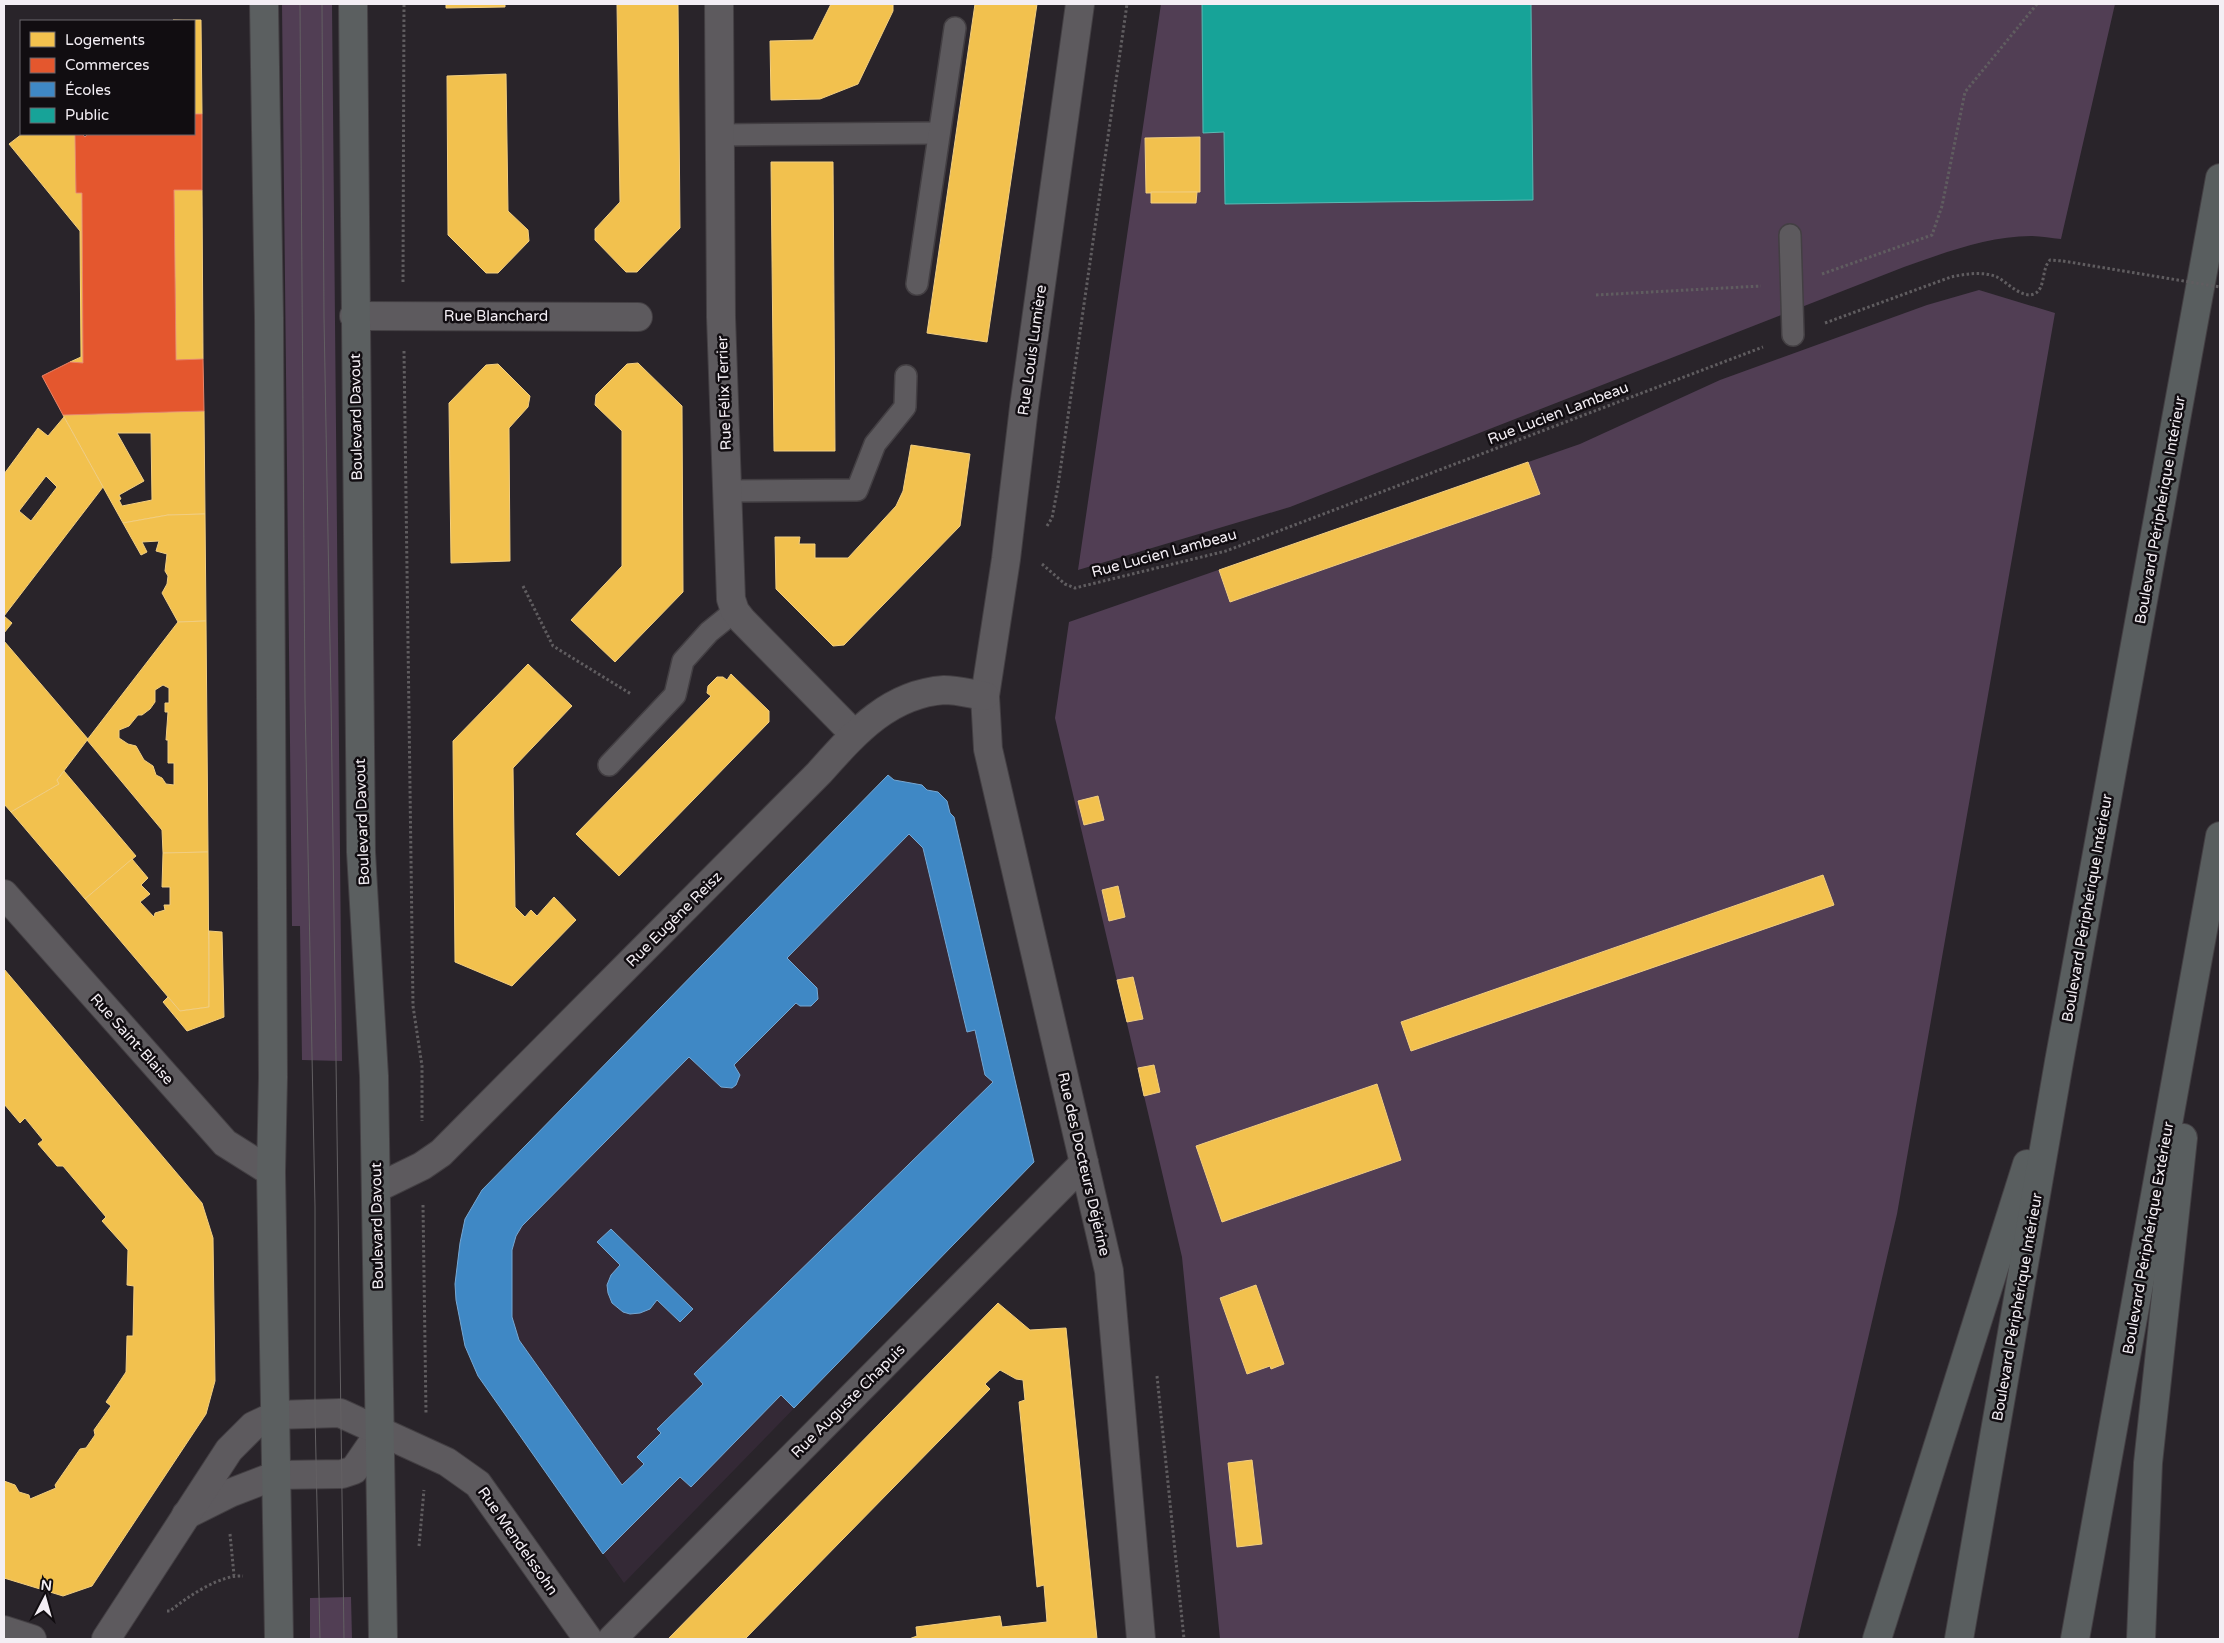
<svg xmlns="http://www.w3.org/2000/svg" width="2224" height="1643" font-family="'Varela Round',sans-serif">
<rect width="100%" height="100%" fill="#29242a"/>
<polygon fill="#342936" points="888,775 894,780 922,785 927,790 938,792 947,801 950,813 954,817 1034,1162 624,1583 478,1376 465,1346 456,1300 455,1284 460,1243 465,1219 482,1190"/>
<g fill="#513e54">
<polygon points="282,4 332,4 342,1061 302,1060 300,926 292,926"/>
<path d="M1161,4h954l-54,235c-10,-1 -20,-3 -30,-3 -43,0 -87,17 -127,31l-614,240 -212,63z"/>
<polygon points="1979,290 2055,313 1897,1214 1798,1639 1220,1639 1182,1257 1055,718 1069,622 1580,444 1720,380 1927,305"/>
<polygon points="351,1597 352,1639 310,1639 310,1598"/>
</g>
<g fill="#f2c14e" stroke="#f2ce80" fill-rule="evenodd">
<polygon points="446,4 505,4 505,7 446,8"/>
<polygon points="617,4 678,4 680,228 637,272 626,272 595,240 595,229 620,202"/>
<polygon points="831,4 893,4 893,11 858,84 820,99 771,100 770,41 813,40"/>
<polygon points="975,4 1037,4 987,342 927,333"/>
<polygon points="173,20 201,20 202,114 194,114 194,21"/>
<polygon points="506,74 508,211 528,230 529,241 498,273 486,273 448,235 447,76"/>
<polygon points="22,134 75,134 76,193 82,193 83,363 70,362 81,357 80,231 9,144"/>
<polygon points="1200,137 1200,192 1146,193 1145,138"/>
<polygon points="771,162 833,162 835,451 774,451"/>
<polygon points="174,190 202,190 203,359 176,360"/>
<polygon points="1151,192 1197,192 1196,203 1151,203"/>
<polygon points="638,363 682,406 683,592 615,662 571,620 622,566 622,431 595,405 596,395 627,364"/>
<polygon points="498,364 530,396 528,407 509,428 510,561 451,563 449,403 486,365"/>
<path d="M204,411l1,103 -37,1 -45,8 -60,-108zM117,433h34l1,67 -30,6 -3,-6 2,-1 -2,-4 25,-14z"/>
<path d="M64,417l39,70 -99,129v-142l34,-46 10,8zM46,476l11,11 -26,34 -12,-10z"/>
<polygon points="911,445 970,454 960,526 844,645 833,646 776,589 775,537 800,537 799,544 815,544 815,558 848,558 896,506 903,491"/>
<polygon points="1528,462 1540,494 1230,602 1219,570"/>
<polygon points="205,514 206,621 178,622 162,593 167,584 168,576 165,571 167,554 156,551 159,541 142,542 147,552 141,555 123,523 168,515"/>
<polygon points="4,616 12,623 4,633"/>
<path d="M206,621l2,231 -45,1 -1,-23 -75,-90 91,-118zM163,685l6,3v15h-4v9h3l-2,28h2v23h6v22l-8,-1 -4,-6 -6,-3 -3,-9 -9,-6 -8,-14 -8,-2 -9,-6v-8l10,-4 9,-11h4l8,-6 5,-7v-12z"/>
<polygon points="4,641 88,739 57,780 59,784 11,812 4,804"/>
<polygon points="528,664 572,706 513,768 515,907 525,917 531,910 537,916 554,897 576,920 512,986 455,962 453,741"/>
<polygon points="731,674 769,711 769,722 619,876 576,834 711,696 707,693 708,686 717,677 723,677 727,680"/>
<polygon points="64,771 136,856 85,899 11,812 59,784 57,780"/>
<polygon points="1098,796 1104,820 1084,825 1078,801"/>
<polygon points="208,852 209,1007 180,1011 85,899 132,859 148,878 141,885 150,894 140,902 154,917 155,913 165,910 164,905 170,905 170,887 162,887 163,853"/>
<polygon points="1823,875 1834,905 1411,1051 1401,1022"/>
<polygon points="1118,886 1125,917 1109,921 1102,890"/>
<polygon points="209,931 222,932 224,1017 187,1031 163,1002 168,997 180,1011 209,1007"/>
<polygon points="4,969 202,1203 213,1238 215,1381 206,1414 92,1586 63,1596 4,1578 4,1481 15,1485 19,1492 29,1495 30,1499 56,1488 55,1485 80,1449 86,1448 95,1435 94,1430 111,1406 106,1402 126,1372 127,1336 133,1336 134,1286 127,1285 128,1250 102,1221 106,1217 63,1166 57,1166 38,1144 43,1140 25,1118 20,1123 4,1104"/>
<polygon points="1133,977 1143,1019 1127,1022 1117,980"/>
<polygon points="1154,1065 1160,1092 1144,1096 1138,1068"/>
<polygon points="1377,1084 1401,1160 1222,1222 1196,1146"/>
<polygon points="1256,1285 1284,1364 1271,1369 1270,1366 1247,1374 1220,1298"/>
<polygon points="998,1303 1030,1330 1066,1328 1097,1639 909,1639 917,1636 916,1627 1000,1616 1002,1627 1047,1622 1044,1585 1037,1587 1019,1402 1025,1400 1023,1380 1016,1379 1000,1370 985,1384 990,1389 745,1639 668,1639"/>
<polygon points="1252,1460 1262,1544 1237,1547 1228,1463"/>
</g>
<polygon fill="#e4572e" stroke="#e88469" points="194,114 202,114 202,190 174,190 176,360 203,359 204,411 63,415 42,376 70,362 83,363 82,193 76,193 75,134 82,134 85,137 88,134 194,134"/>
<g fill="#3f88c5" stroke="#75a7d3" fill-rule="evenodd">
<path d="M888,775l6,5 28,5 5,5 11,2 9,9 3,12 4,4 80,345 -240,246 -13,-13 -90,92 -11,-10 -77,77 -125,-178 -13,-30 -9,-46 -1,-16 5,-41 5,-24 17,-29zM909,834l14,14 44,184 8,-2 10,45 8,7 -299,292 9,10 -46,45 4,4 -24,24 7,7 -22,21 -103,-145 -7,-23v-67l4,-14 6,-10 167,-169 32,30 11,1 4,-3 4,-10 -6,-10 62,-62 4,3h11l7,-7 -1,-11 -30,-30z"/>
<polygon points="611,1229 693,1309 680,1322 657,1300 650,1309 640,1313 630,1314 623,1312 612,1303 608,1293 607,1285 611,1275 620,1265 597,1242"/>
</g>
<polygon fill="#17a398" stroke="#59bab4" points="1202,4 1531,4 1533,200 1225,204 1224,132 1203,133"/>
<g fill="none" stroke-linecap="round" stroke-linejoin="round">
<g stroke="#433f43" stroke-width="24">
<g id="service">
<polyline points="720,135 939,133"/>
<polyline points="1790,235 1793,335"/>
<polyline points="917,284 955,28"/>
<polyline points="727,491 857,490 875,444 905,407 906,376"/>
<polyline points="609,765 675,695 683,661 709,632 735,611"/>
</g>
</g>
<g stroke="#433f43" stroke-width="30">
<polyline id="pedestrian" points="354,316 638,317"/>
</g>
<g stroke="#433f43" stroke-width="30">
<g id="minor">
<polyline points="719,4 721,317 731,599 735,611 742,620 854,734"/>
<polyline points="1080,4 1024,407 1006,559 985,696 988,749 1109,1271 1141,1639"/>
<polyline points="4,894 225,1143 271,1172"/>
<path d="M377,1188l45,-22 19,-13 378,-380c35,-39 69,-79 125,-83 13,0 28,4 41,6"/>
<polyline points="186,1515 230,1493 277,1475 342,1474 354,1470 380,1432"/>
<polyline points="4,1630 32,1639"/>
<polyline points="106,1639 229,1450 253,1426 276,1415 340,1413 447,1462 478,1484 588,1639"/>
<polyline points="612,1639 1084,1163"/>
</g>
</g>
<g stroke="#433f43" stroke-width="30">
<g id="primary">
<polyline points="264,4 269,318 273,1077 271,1172 279,1639"/>
<polyline points="353,4 361,852 374,1076 383,1639"/>
</g>
</g>
<g stroke="#433f43" stroke-width="30">
<g id="trunk">
<polyline points="1877,1639 2027,1164"/>
<polyline points="1959,1639 2059,1062 2220,178"/>
<polyline points="2075,1639 2220,836"/>
<polyline points="2141,1639 2148,1463 2183,1138"/>
</g>
</g>
<g stroke="#605d60" stroke-width="3" stroke-dasharray="2.5 2.5" stroke-linecap="butt">
<polyline points="1822,274 1932,235 1942,206 1965,92 2037,4"/>
<polyline points="403,282 404,4"/>
<polyline points="1596,295 1761,286"/>
<path d="M1825,323l126,-46c14,-3 32,-6 46,0 10,5 25,22 37,17 12,-5 7,-25 16,-34l13,1"/>
<polyline points="404,351 413,1006 422,1066 422,1121"/>
<polyline points="1047,526 1052,518 1058,486 1127,4"/>
<polyline points="1042,564 1065,584 1075,588 1226,551 1763,347"/>
<polyline points="523,586 553,646 631,694"/>
<polyline points="423,1205 426,1414"/>
<polyline points="1157,1376 1184,1639"/>
<polyline points="230,1534 234,1575"/>
<polyline points="419,1546 424,1490"/>
<path d="M167,1611h3c17,-14 51,-37 73,-35"/>
</g>
<use href="#service" stroke="#5d5a5e" stroke-width="21"/>
<use href="#pedestrian" stroke="#5d5a5e" stroke-width="28"/>
<use href="#minor" stroke="#5d5a5e" stroke-width="28"/>
<use href="#primary" stroke="#5b5f60" stroke-width="28"/>
<use href="#trunk" stroke="#595e5f" stroke-width="28"/>
<g stroke="#636063" stroke-width="1">
<polyline points="300,4 305,700 315,1207 315,1414 320,1639"/>
<polyline points="322,4 324,318 331,698 344,1639"/>
</g>
<polyline stroke="#605d60" stroke-width="3" stroke-dasharray="2.5 2.5" stroke-linecap="butt" points="2063,261 2220,287"/>
</g>
<g text-anchor="middle" stroke-width="5" stroke-linejoin="round" paint-order="stroke">
<g font-size="15" fill="#f3eef4" stroke="#110d11">
<text x="496" y="321">Rue Blanchard</text>
<text transform="translate(1032 350) rotate(-82)" y="5">Rue Louis Lumière</text>
<text transform="translate(724 393) rotate(-92)" y="5">Rue Félix Terrier</text>
<text transform="translate(1558 413) rotate(-21)" y="5">Rue Lucien Lambeau</text>
<text transform="translate(356 417) rotate(-91)" y="5">Boulevard Davout</text>
<text transform="translate(2160 510) rotate(-80)" y="5">Boulevard Périphérique Intérieur</text>
<text transform="translate(1164 553) rotate(-15)" y="5">Rue Lucien Lambeau</text>
<text transform="translate(362 822) rotate(-92)" y="5">Boulevard Davout</text>
<text transform="translate(2087 908) rotate(-80)" y="5">Boulevard Périphérique Intérieur</text>
<text transform="translate(674 919) rotate(-45)" y="5">Rue Eugène Reisz</text>
<text transform="translate(132 1039) rotate(48)" y="5">Rue Saint-Blaise</text>
<text transform="translate(1084 1164) rotate(77)" y="5">Rue des Docteurs Déjérine</text>
<text transform="translate(377 1226) rotate(-91)" y="5">Boulevard Davout</text>
<text transform="translate(2148 1238) rotate(-80)" y="5">Boulevard Périphérique Extérieur</text>
<text transform="translate(2017 1307) rotate(-80)" y="5">Boulevard Périphérique Intérieur</text>
<text transform="translate(848 1401) rotate(-45)" y="5">Rue Auguste Chapuis</text>
<text transform="translate(518 1541) rotate(55)" y="5">Rue Mendelssohn</text>
</g>
</g>
<rect width="2224" height="1643" fill="none" stroke="#f3eef4" stroke-width="10"/>
<rect x="20" y="20" width="175" height="115" fill="#110d11" stroke="#6b676c"/>
<rect x="30" y="32" width="25" height="15" fill="#f2c14e" stroke="#6b676c"/>
<text x="65" y="45" font-size="15" fill="#f3eef4">Logements</text>
<rect x="30" y="58" width="25" height="15" fill="#e4572e" stroke="#6b676c"/>
<text x="65" y="70" font-size="15" fill="#f3eef4">Commerces</text>
<rect x="30" y="82" width="25" height="15" fill="#3f88c5" stroke="#6b676c"/>
<text x="65" y="95" font-size="15" fill="#f3eef4">Écoles</text>
<rect x="30" y="108" width="25" height="15" fill="#17a398" stroke="#6b676c"/>
<text x="65" y="120" font-size="15" fill="#f3eef4">Public</text>
<g transform="translate(45 1598) rotate(6)" stroke="#110d11" stroke-width="4" paint-order="stroke">
<path d="M0-4L9 19L0 12L-9 19Z" fill="#f3eef4"/>
<text y="-8" font-size="14" font-weight="bold" text-anchor="middle" fill="#f3eef4">N</text>
</g>
</svg>
